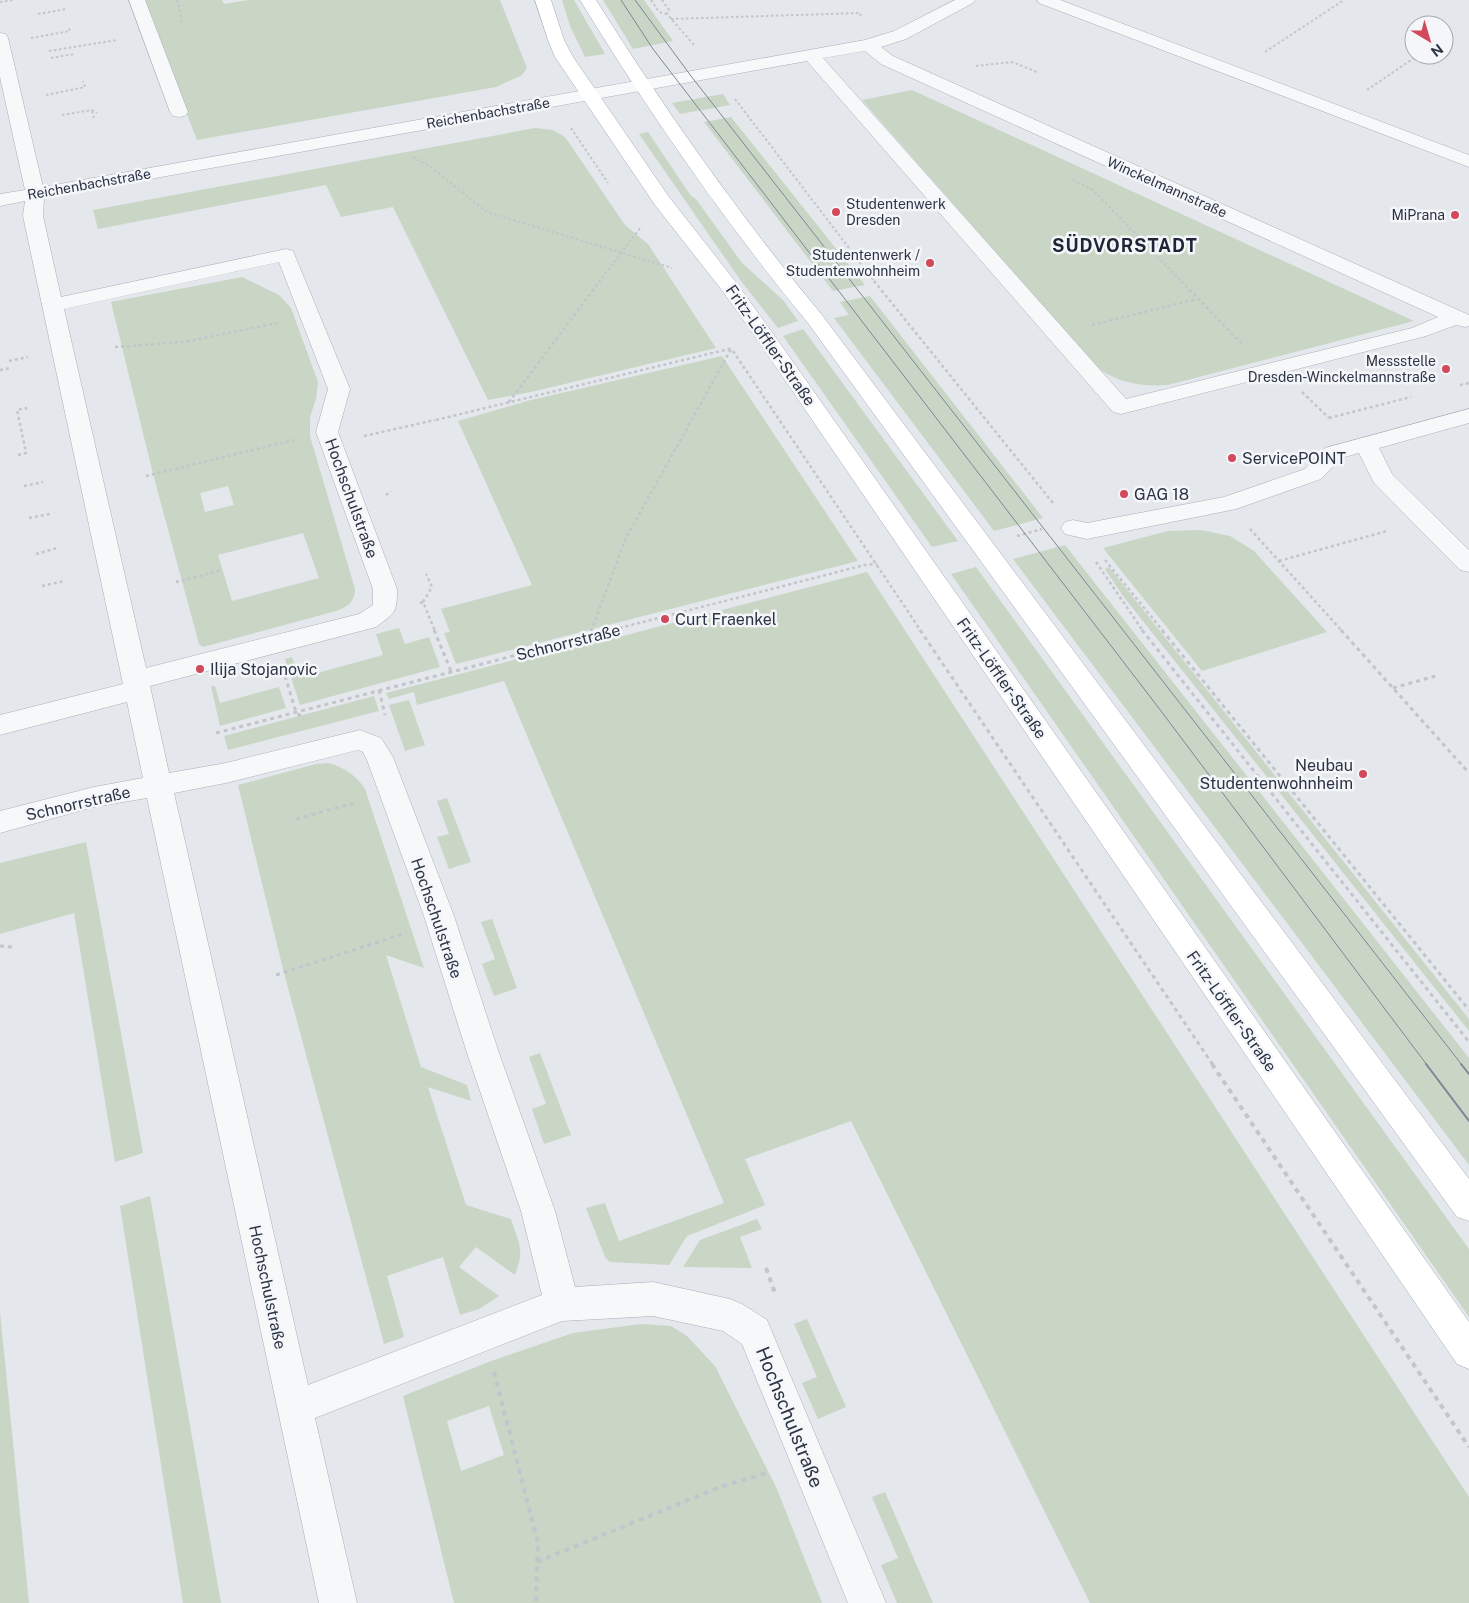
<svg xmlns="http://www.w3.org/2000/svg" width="1469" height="1603" font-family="'Public Sans',sans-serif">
<rect width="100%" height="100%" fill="#e4e7ec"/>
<g fill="#c9d6c5" fill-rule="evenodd">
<polygon points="142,0 222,0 224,4 249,0 500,0 527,68 522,75 496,87 197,140"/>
<polygon points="562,0 574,0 605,54 585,57 570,26"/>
<polygon points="603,0 644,0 673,41 633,49"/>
<path d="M912,90l502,231 -246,64c-27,2 -47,-2 -70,-16l-236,-269z"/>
<polygon points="723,94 730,105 680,114 672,103"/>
<polygon points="731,117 865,285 833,291 704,122"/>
<polygon points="535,128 553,130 565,137 625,225 648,244 716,348 531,392 488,400 393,207 341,217 326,185 98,229 93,210"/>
<polygon points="648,132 691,196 696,199 742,263 783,300 798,321 778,328 741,281 639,134"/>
<path d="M242,277l37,18 12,13 27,74 -2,17 -6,18v19l45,153c0,13 -8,18 -19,22l-133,36 -4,-3 -46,-170 -42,-172zM228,486l6,19 -29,7 -5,-19zM303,533l16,45 -87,23 -14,-46z"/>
<polygon points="870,296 1043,518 994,531 834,318 849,315 840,302"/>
<polygon points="803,329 958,541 932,547 783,336"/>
<polygon points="722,356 858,561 456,664 444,633 450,632 441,609 532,585 458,421 531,400"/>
<polygon points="1201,530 1230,536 1254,551 1327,632 1202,671 1103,548 1168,531"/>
<polygon points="1065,545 1469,1058 1469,1165 1013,559"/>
<polygon points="976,567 1469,1249 1469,1317 951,574"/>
<polygon points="1109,567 1469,1019 1469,1031 1123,596 1105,569"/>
<polygon points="867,572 1469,1497 1469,1603 1090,1603 851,1121 745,1159 765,1205 687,1236 669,1265 610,1262 605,1257 586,1208 605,1203 619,1241 724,1203 504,681 417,705 414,692 389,699 386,693 591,640 596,643"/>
<polygon points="399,628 405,644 429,637 440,667 300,705 285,659 292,657 299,678 383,655 376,634"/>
<polygon points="211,686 215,686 220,703 279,687 286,708 220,726"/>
<polygon points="374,696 379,711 228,750 224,736"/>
<polygon points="409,700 425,745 405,751 389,705"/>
<path d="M329,763c16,5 27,12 36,26l59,179 -38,-13 35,112 46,18 4,16 -43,-14 38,118 45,14c8,25 14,30 4,56l-39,-28 -17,20 40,29 -20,13 -19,6 -17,-58 -56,19 17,61 -20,7 -100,-371 -46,-188 78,-21z"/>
<polygon points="447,798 471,862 449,869 437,837 449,834 437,801"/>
<polygon points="86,842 143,1153 115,1162 74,913 0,934 0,863"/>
<polygon points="492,919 517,988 494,996 482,964 495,959 481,922"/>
<polygon points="540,1053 571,1135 544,1144 532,1109 546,1104 529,1057"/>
<polygon points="150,1196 221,1603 183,1603 120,1206"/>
<polygon points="757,1219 762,1229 740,1237 752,1268 683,1267 700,1240"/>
<polygon points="0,1312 29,1603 0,1603"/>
<polygon points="807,1319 846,1407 818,1419 802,1383 817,1377 794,1324"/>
<path d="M641,1324l30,2 16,10 28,30 62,123 45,114h-368l-51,-207 88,-35 82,-28zM489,1406l15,49 -43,16 -14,-50z"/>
<polygon points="885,1492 933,1603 897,1603 881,1565 898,1558 872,1497"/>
</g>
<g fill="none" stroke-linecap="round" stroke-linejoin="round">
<g stroke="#a9aeb7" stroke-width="1">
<g id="minor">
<polygon points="129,0 145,0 188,112 185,116 179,117 173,116 170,112"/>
<path d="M955,0h20l-2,3 -67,36 -25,8 12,9 576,259v11l-4,1 -9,-2 -30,11 -305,78 -8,-2 -306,-351 -763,137 -1,18 18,81 225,-48 7,2 57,138 -12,43 59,157c0,24 -2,24 -21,38l-226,59 19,87 57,-10 134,-33 21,8 12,19 61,159 45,137 56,158 20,76 78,-5 77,17 12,5 25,16 119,283h-38l-106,-259 -19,-13 -70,-15 -91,5 -247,97 42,185h-38l-172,-805 -53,9 -94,26v-22l94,-24 49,-9 -16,-76 -127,33v-20l123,-31 -100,-468 2,-15 -25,5v-12l25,-4 -25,-113v-44l6,1 2,4 35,149 822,-147 29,-9zM865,51l16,13 557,253 -26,11 -286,71 -303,-341zM279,262l49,127 -12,43 57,157v16l-14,9 -213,54 -82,-359zM358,750l5,2 4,8 57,156 43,137 54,158 21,84 -234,90 -134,-592 52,-10z"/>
<polygon points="1037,0 1060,0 1469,155 1469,167 1039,3"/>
<polygon points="1469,409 1469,423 1379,448 1392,474 1469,550 1469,572 1460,570 1374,483 1359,453 1341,458 1321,479 1236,509 1087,539 1065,534 1061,528 1065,522 1073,520 1087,523 1224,497 1305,469 1325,448"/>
</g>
</g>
<g stroke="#a3abb8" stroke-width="1">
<g id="major">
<polygon points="535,0 551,0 564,40 573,57 669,197 735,281 774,335 1469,1322 1469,1369 1457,1364 759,342 721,289 655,205 555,57 548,40"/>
<path d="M580,0h16c69,110 143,215 226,315l647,864v42l-12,-4 -649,-894c-84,-102 -159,-210 -228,-323z"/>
</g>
</g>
<g stroke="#c2c5cb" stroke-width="2" stroke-dasharray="2.5 2.5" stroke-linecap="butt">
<polyline points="177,0 182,20 180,23"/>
<polyline points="651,0 659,12 667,14"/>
<polyline points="662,0 669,10 667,14 695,46"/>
<polyline points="0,2 13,0"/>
<polyline points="38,14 67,9"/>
<polyline points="671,19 860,13 861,17"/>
<polyline points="1444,30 1448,27"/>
<polyline points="31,38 70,31 68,27"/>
<polyline points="49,51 117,40"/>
<polyline points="1265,52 1344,0"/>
<polyline points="51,58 75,54"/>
<polyline points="976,66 1012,62 1037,72 1035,73"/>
<polyline points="1367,90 1414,58 1412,53 1414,51"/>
<polyline points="46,95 85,87 83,81"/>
<polyline points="735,99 875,282"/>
<polyline points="92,111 94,118"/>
<polyline points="62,115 92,110 97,113"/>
<polyline points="571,128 608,183"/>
<polyline points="413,157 428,165 487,212 672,268"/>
<polyline points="1073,180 1093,190 1182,282"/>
<polyline points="599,282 641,227"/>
</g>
<g stroke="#c2c5cb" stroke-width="2.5" stroke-dasharray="3 3" stroke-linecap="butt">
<polyline points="874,281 1053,503"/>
<polyline points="1181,281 1244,346"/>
<polyline points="1092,325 1197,299"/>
<polyline points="115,347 184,342 277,323"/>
<polyline points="733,351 921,631"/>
<polyline points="9,361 28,357"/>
<polyline points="0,370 11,368"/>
<polyline points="1460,385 1469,383"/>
<polyline points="1302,392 1329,418"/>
<polyline points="509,402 600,281"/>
<polyline points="1329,418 1411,397"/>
<polyline points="436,420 733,348"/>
<polyline points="364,436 435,420"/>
<polyline points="18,455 26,453 17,410 27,408"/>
<polyline points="146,476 294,440"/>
<polyline points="24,486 43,482"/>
<polyline points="386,495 391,491"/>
<polyline points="29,518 50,514"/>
<polyline points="1250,529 1342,631"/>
<polyline points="1017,536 1042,529"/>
<polyline points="36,554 57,548"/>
<polyline points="1105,560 1163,631"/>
<polyline points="1279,561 1387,531"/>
<polyline points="1096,562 1143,631"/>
<polyline points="176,582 222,570"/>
<polyline points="42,586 64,581"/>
<polyline points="423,602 432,587 426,574"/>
<polyline points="420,603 423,602 435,631"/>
<polyline points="591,631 626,538 731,349"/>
<polyline points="608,631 865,565 877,564"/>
</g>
<g stroke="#c2c5cb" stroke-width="3" stroke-dasharray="4 4" stroke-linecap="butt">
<polyline points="434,630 451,671"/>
<polyline points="920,630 1213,1065"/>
<polyline points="1142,630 1469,1042"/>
<polyline points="1162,630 1469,1010"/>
<polyline points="1341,630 1469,773"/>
<polyline points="589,636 591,630"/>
<polyline points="285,676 296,712 304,719"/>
<polyline points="1393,688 1439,675"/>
<polyline points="379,690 385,715"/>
<polyline points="216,733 613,630"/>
<polyline points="296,819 358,802"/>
<polyline points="0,946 12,947"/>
<polyline points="276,975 406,933"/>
</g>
<g stroke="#c2c5cb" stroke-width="4" stroke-dasharray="5 5" stroke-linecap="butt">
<polyline points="1212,1064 1469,1447"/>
<polyline points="766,1268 776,1296"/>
<polyline points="494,1372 538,1543 536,1603"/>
<polyline points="537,1562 720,1487 770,1472"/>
</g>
<use href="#minor" fill="#f7f8fa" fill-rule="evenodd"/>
<use href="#major" fill="#fff" fill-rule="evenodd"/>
<g stroke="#7d8696" stroke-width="1">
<polyline points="621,0 653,49 1158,707 1427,1065"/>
<polyline points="635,0 691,76 1462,1065"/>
</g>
<g stroke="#7d8696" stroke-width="2">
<polyline points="1426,1064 1469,1121"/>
<polyline points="1461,1064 1469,1074"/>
</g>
</g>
<g fill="#d1495b" stroke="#f4f6f9" stroke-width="2">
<circle cx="836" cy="212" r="5"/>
<circle cx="1455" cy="215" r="5"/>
<circle cx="930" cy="263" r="5"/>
<circle cx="1446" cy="369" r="5"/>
<circle cx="1232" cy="458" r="5"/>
<circle cx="1124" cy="494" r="5"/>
<circle cx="665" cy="619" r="5"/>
<circle cx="200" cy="669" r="5"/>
<circle cx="1363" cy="774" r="5"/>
</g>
<g text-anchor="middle" stroke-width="5" stroke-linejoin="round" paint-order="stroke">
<g font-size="14" fill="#2b3445" stroke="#f4f6f9">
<text transform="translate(488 113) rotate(-10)" y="5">Reichenbachstraße</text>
<text transform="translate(89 184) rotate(-10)" y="5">Reichenbachstraße</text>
<text transform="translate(1167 187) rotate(24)" y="5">Winckelmannstraße</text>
</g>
<g font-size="14" fill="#2b3445" stroke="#f4f6f9" text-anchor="end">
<text x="846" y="209" text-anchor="start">Studentenwerk<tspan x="846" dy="16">Dresden</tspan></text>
<text x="1445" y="220">MiPrana</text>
<text x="920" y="260">Studentenwerk /<tspan x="920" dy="16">Studentenwohnheim</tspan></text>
<text x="1436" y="366">Messstelle<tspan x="1436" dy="16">Dresden-Winckelmannstraße</tspan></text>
</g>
<g font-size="16" fill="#2b3445" stroke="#f4f6f9">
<text transform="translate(771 345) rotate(55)" y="6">Fritz-Löffler-Straße</text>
<text transform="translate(352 498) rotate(70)" y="6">Hochschulstraße</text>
<text transform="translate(568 642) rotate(-14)" y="6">Schnorrstraße</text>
<text transform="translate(1002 678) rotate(55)" y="6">Fritz-Löffler-Straße</text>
<text transform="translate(78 803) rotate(-13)" y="6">Schnorrstraße</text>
<text transform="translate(437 918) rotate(71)" y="6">Hochschulstraße</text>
<text transform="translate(1232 1011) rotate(55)" y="6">Fritz-Löffler-Straße</text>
<text transform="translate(268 1287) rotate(78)" y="6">Hochschulstraße</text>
</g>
<g font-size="16" fill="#2b3445" stroke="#f4f6f9" text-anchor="start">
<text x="1242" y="464">ServicePOINT</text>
<text x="1134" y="500">GAG 18</text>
<text x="675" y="625">Curt Fraenkel</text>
<text x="210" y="675">Ilija Stojanovic</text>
<text x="1353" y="771" text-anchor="end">Neubau<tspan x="1353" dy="18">Studentenwohnheim</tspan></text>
</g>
<g font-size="18" font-weight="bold" letter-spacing="1" fill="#1d2536" stroke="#f4f6f9">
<text x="1125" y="252">SÜDVORSTADT</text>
</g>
<g font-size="19" fill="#2b3445" stroke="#f4f6f9">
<text transform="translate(790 1417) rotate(68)" y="7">Hochschulstraße</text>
</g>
</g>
<g transform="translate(1429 40) rotate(142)"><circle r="24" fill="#f4f6f9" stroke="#a4a8b1"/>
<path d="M0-4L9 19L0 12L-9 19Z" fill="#d1495b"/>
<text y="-8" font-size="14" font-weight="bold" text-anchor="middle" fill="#2b3445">N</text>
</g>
</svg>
